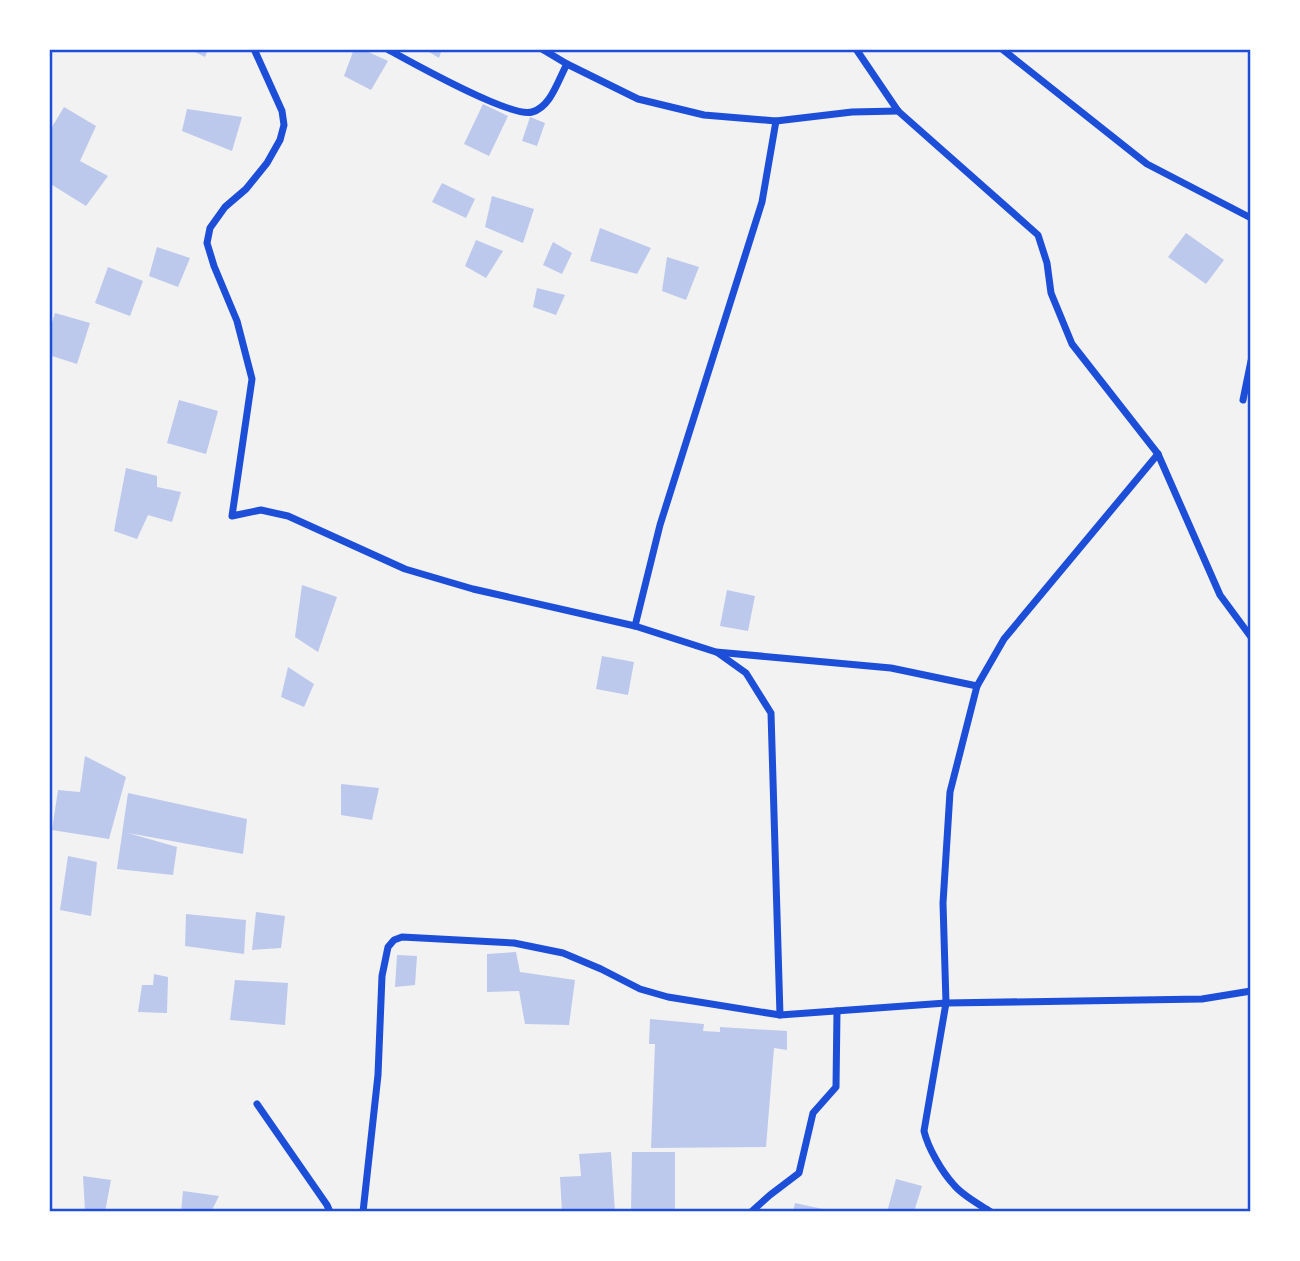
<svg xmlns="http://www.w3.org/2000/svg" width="1300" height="1261" font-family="'Asap Condensed',sans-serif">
<rect width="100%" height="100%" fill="#f2f2f2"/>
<g fill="#bdc9ec">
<polygon points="189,49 208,49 205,57"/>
<polygon points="354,49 362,49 388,61 371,90 344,76"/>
<polygon points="424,49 442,49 439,58"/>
<polygon points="483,104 508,116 489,156 464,144"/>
<polygon points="64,107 96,126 80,161 108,176 86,206 49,183 49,132"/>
<polygon points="187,109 242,117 232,151 182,131"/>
<polygon points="530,117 545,123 537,146 522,141"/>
<polygon points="442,183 475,199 466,218 432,202"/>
<polygon points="492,196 534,209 523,243 485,227"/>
<polygon points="600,228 651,248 637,274 590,261"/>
<polygon points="1186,233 1224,260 1206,284 1168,257"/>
<polygon points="476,240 503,251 486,278 465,266"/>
<polygon points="553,242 572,253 562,274 543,265"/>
<polygon points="157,247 190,258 178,287 149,276"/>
<polygon points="667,257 699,267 686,300 662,291"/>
<polygon points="108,267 143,281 130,316 95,303"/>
<polygon points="537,288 565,295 556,315 533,307"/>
<polygon points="55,313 90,323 77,364 49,355 49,332"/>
<polygon points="179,400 218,411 206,454 167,443"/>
<polygon points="126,468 157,476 157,487 181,492 172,522 148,515 137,539 114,531"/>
<polygon points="302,585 337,597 318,652 295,637"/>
<polygon points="727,590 755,596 748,631 720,626"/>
<polygon points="602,656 634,662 628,695 596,689"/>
<polygon points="288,667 314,684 304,707 281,697"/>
<polygon points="85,756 126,777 109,839 52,830 58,790 80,792"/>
<polygon points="341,784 379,788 372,820 341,815"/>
<polygon points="128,793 247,819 243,854 128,833 177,847 173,875 117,869"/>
<polygon points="68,856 97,862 91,916 60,910"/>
<polygon points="256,912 285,916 281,948 252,950"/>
<polygon points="186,914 246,920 244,954 185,946"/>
<polygon points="516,952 520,972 575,980 569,1025 525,1024 519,991 487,992 487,954"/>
<polygon points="397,955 417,956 415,985 395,987"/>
<polygon points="154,974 168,977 167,1013 138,1012 142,985 153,985"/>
<polygon points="235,980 288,983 285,1025 230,1020"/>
<polygon points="650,1019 704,1024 703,1031 720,1032 720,1027 787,1031 787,1050 774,1048 766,1147 651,1148 655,1044 649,1044"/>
<polygon points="611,1152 615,1212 562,1212 560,1177 581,1176 579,1154"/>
<polygon points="632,1152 675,1152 675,1212 631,1212"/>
<polygon points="83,1176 111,1180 105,1212 85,1211"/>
<polygon points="896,1179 922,1186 914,1212 887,1212"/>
<polygon points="183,1191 219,1196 211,1212 181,1212"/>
<polygon points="795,1203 832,1211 832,1212 793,1212"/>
</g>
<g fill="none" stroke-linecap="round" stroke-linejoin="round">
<g stroke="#1d4ed8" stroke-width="7">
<polyline points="254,49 282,111 284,125 280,140 267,163 246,189 225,207 210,228 207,243 214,266 237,321 252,379 232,516 261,510 288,516 405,569 473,589 635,626 716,652 891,668 977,686"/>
<path d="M387,49c24,13 123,69 145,63 19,-5 26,-32 35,-48"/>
<polyline points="542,49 567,64 638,99 704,115 776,121 852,112 898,111"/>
<polyline points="856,49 898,111 1038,235 1047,263 1051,293 1072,344 1158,454 1220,595 1251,637"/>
<polyline points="1002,49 1147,164 1251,218"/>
<polyline points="1243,400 1251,361"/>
<polyline points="635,626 660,525 762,202 776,121"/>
<polyline points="718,653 746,673 771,713 780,1015"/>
<polyline points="257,1104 327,1205 330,1212"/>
<polyline points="363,1212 378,1075 382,976 388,947 394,940 402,937 514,943 563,953 601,969 640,989 668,997 780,1015 946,1003 1202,999 1251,991"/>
<polyline points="751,1212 770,1195 799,1173 813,1113 836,1087 837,1011"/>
<path d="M991,1212c-12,-8 -28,-16 -37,-27 -12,-13 -26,-37 -30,-54l22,-128 -3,-100 7,-111 27,-106 27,-47 154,-185"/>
</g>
</g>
<rect width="1300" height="1261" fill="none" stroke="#ffffff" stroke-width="102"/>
<rect x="51" y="51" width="1198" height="1159" fill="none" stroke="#1d4ed8" stroke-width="2.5"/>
</svg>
